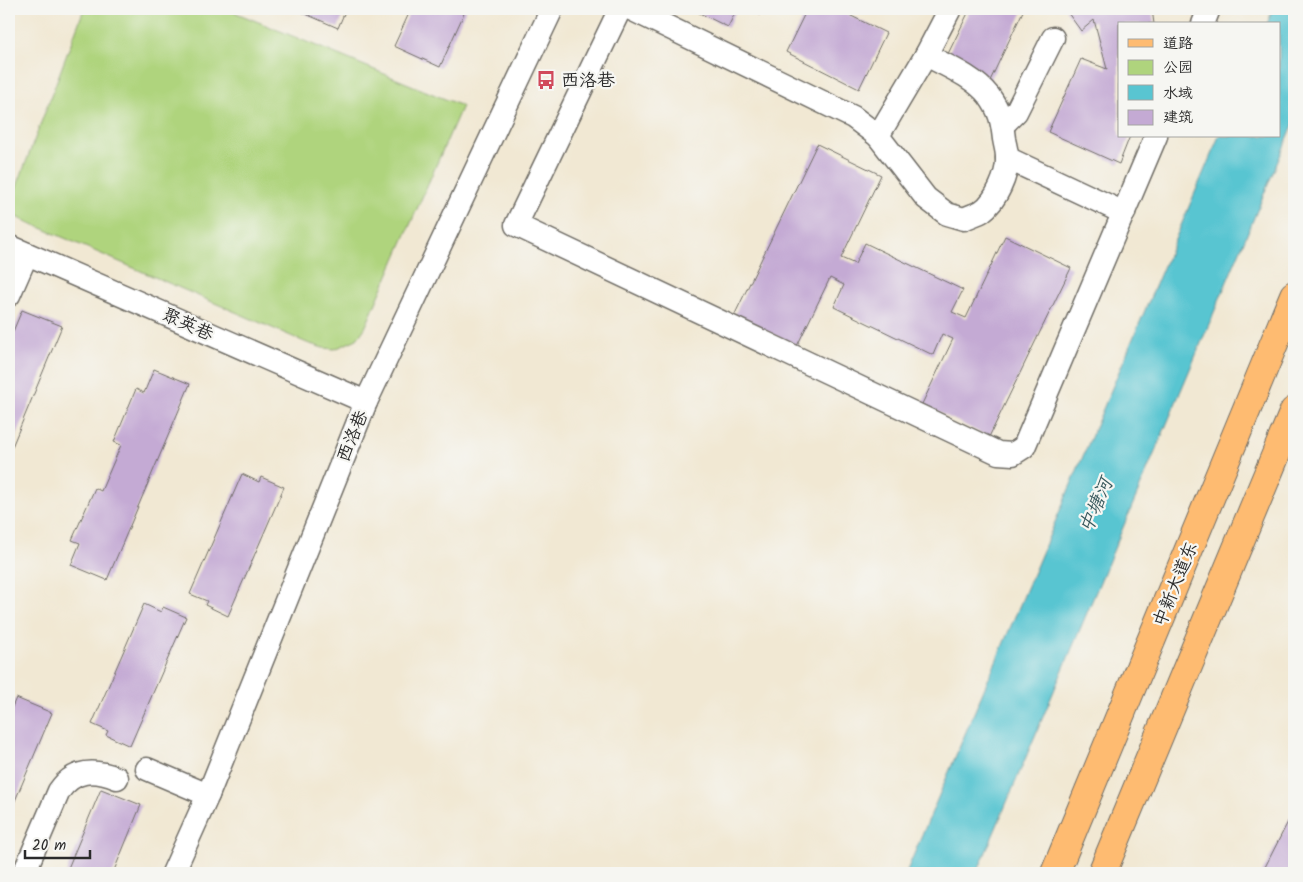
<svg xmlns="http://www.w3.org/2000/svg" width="1303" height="882" font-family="Kalam,'LXGW WenKai TC',sans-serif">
<rect width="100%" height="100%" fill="#f6f6f2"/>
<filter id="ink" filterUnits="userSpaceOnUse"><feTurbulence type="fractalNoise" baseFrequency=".02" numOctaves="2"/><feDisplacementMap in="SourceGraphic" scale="10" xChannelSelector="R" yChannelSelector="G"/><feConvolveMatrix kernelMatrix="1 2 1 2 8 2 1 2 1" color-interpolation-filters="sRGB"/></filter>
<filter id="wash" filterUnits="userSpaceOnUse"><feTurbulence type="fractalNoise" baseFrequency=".0096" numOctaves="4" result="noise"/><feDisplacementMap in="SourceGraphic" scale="20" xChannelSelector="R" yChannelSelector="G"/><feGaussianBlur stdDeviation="1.12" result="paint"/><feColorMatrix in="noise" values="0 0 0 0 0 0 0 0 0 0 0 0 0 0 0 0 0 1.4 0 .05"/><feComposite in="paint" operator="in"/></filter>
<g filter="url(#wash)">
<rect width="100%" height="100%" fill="#f1e8d3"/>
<polygon fill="#afd47d" stroke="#6d8054" points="84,9 227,9 462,106 365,328 357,339 335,349 323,348 307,343 9,214 9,207"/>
<polygon fill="#59c5d1" stroke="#42787e" points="1273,9 1294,9 1294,123 977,873 906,873 1219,136 1279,136 1279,24 1267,24"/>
<g id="blocks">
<g fill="#c4aad4">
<polygon points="300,9 346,9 338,28 299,11"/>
<polygon points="411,9 466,9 440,67 394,46"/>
<polygon points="691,9 737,9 728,27"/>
<polygon points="749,9 763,9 760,15"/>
<polygon points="807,9 839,9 839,10 886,33 859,89 786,52"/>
<polygon points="970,9 1024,9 988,85 943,64"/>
<polygon points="1065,9 1152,9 1154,24 1119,24 1119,136 1130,136 1119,164 1048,132 1081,59 1107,69 1094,20 1081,31"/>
<polygon points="817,144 881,175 841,258 855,264 865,243 963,290 952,312 966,318 1005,236 1071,268 989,437 922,404 953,339 942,334 933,355 834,307 844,285 830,278 797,346 734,316"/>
<polygon points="22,310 62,326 9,454 9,341"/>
<polygon points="154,369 190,384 107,580 71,565 80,543 72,540 95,488 101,491 121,445 114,442 136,389 144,393"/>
<polygon points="242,474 259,482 261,477 284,487 228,616 205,605 207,601 190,594"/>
<polygon points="144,604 161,612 163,607 186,617 130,746 106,735 108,731 92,724"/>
<polygon points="16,698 52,713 9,815 9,714"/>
<polygon points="101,789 141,805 113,873 66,873"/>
<polygon points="1294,810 1294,873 1262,873"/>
</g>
</g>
</g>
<g filter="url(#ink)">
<use href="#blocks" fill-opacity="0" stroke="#706d66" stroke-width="1"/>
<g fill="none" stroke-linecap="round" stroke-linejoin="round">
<g stroke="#706d66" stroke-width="25">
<g id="minor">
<polyline points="620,9 516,225 998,453 1013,454 1024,447 1156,136"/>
<path d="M631,9l222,108 25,19 48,62 21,16 17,5c6,-3 13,-5 18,-8 14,-10 26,-36 25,-54 0,-6 -2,-12 -3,-18 -2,-18 -4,-28 -15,-43 -15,-19 -42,-30 -63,-41"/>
<polyline points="1203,24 1209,9"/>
<polyline points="1003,125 1016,112 1053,38"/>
<polyline points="878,136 926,55 950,9"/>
<polyline points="1007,158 1124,213"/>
<polyline points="9,246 366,402"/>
<polyline points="9,295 27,254"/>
<polyline points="147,769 208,795"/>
<path d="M24,873l35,-82c15,-22 35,-22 58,-13"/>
<polyline points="173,873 208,795 366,402 552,9"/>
</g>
</g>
<g stroke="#706d66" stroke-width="30">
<g id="major">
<polyline points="1055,873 1294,295"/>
<polyline points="1102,873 1294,411"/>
</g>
</g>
<use href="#minor" stroke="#fff" stroke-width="22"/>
<use href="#major" stroke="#febb71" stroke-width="28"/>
</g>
</g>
<defs>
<g id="bus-bare" transform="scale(1.5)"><path d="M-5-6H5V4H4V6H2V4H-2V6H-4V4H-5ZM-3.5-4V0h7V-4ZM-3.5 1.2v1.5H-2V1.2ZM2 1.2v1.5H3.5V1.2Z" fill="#d1495b" stroke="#f6f6f2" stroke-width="2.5" paint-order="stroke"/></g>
</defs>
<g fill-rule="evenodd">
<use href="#bus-bare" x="546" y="80"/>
</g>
<g text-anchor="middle" stroke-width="4.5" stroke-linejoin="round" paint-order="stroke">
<g font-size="18" fill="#2b2b2b" stroke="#f6f6f2" text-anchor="start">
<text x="561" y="86">西洛巷</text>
</g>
<g font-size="18" fill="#2b2b2b" stroke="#f6f6f2">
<text transform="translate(188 324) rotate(24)" y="6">聚英巷</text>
<text transform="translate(352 436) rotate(-68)" y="6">西洛巷</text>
<text transform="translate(1175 584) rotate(-68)" y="6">中新大道东</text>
</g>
<g font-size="19" font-style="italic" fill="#39595d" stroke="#f6f6f2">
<text transform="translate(1095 505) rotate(-67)" y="7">中塘河</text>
</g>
</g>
<rect width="1303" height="882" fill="none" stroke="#f6f6f2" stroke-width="30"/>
<rect x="1118" y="22" width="162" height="115" fill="#f6f6f2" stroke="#a5a5a2"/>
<rect x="1128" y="39" width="25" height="8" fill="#febb71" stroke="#a5a5a2"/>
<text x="1163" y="48" font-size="15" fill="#2b2b2b">道路</text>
<rect x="1128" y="60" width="25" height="15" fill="#afd47d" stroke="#a5a5a2"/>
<text x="1163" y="72" font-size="15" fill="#2b2b2b">公园</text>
<rect x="1128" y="85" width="25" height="15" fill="#59c5d1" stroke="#a5a5a2"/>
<text x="1163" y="98" font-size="15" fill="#2b2b2b">水域</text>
<rect x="1128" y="110" width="25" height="15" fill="#c4aad4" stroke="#a5a5a2"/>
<text x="1163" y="122" font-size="15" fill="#2b2b2b">建筑</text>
<path d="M25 850v8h65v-8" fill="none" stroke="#2b2b2b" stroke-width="2.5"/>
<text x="32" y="850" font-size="15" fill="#2b2b2b" stroke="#f6f6f2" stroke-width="4" paint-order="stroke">20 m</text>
</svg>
